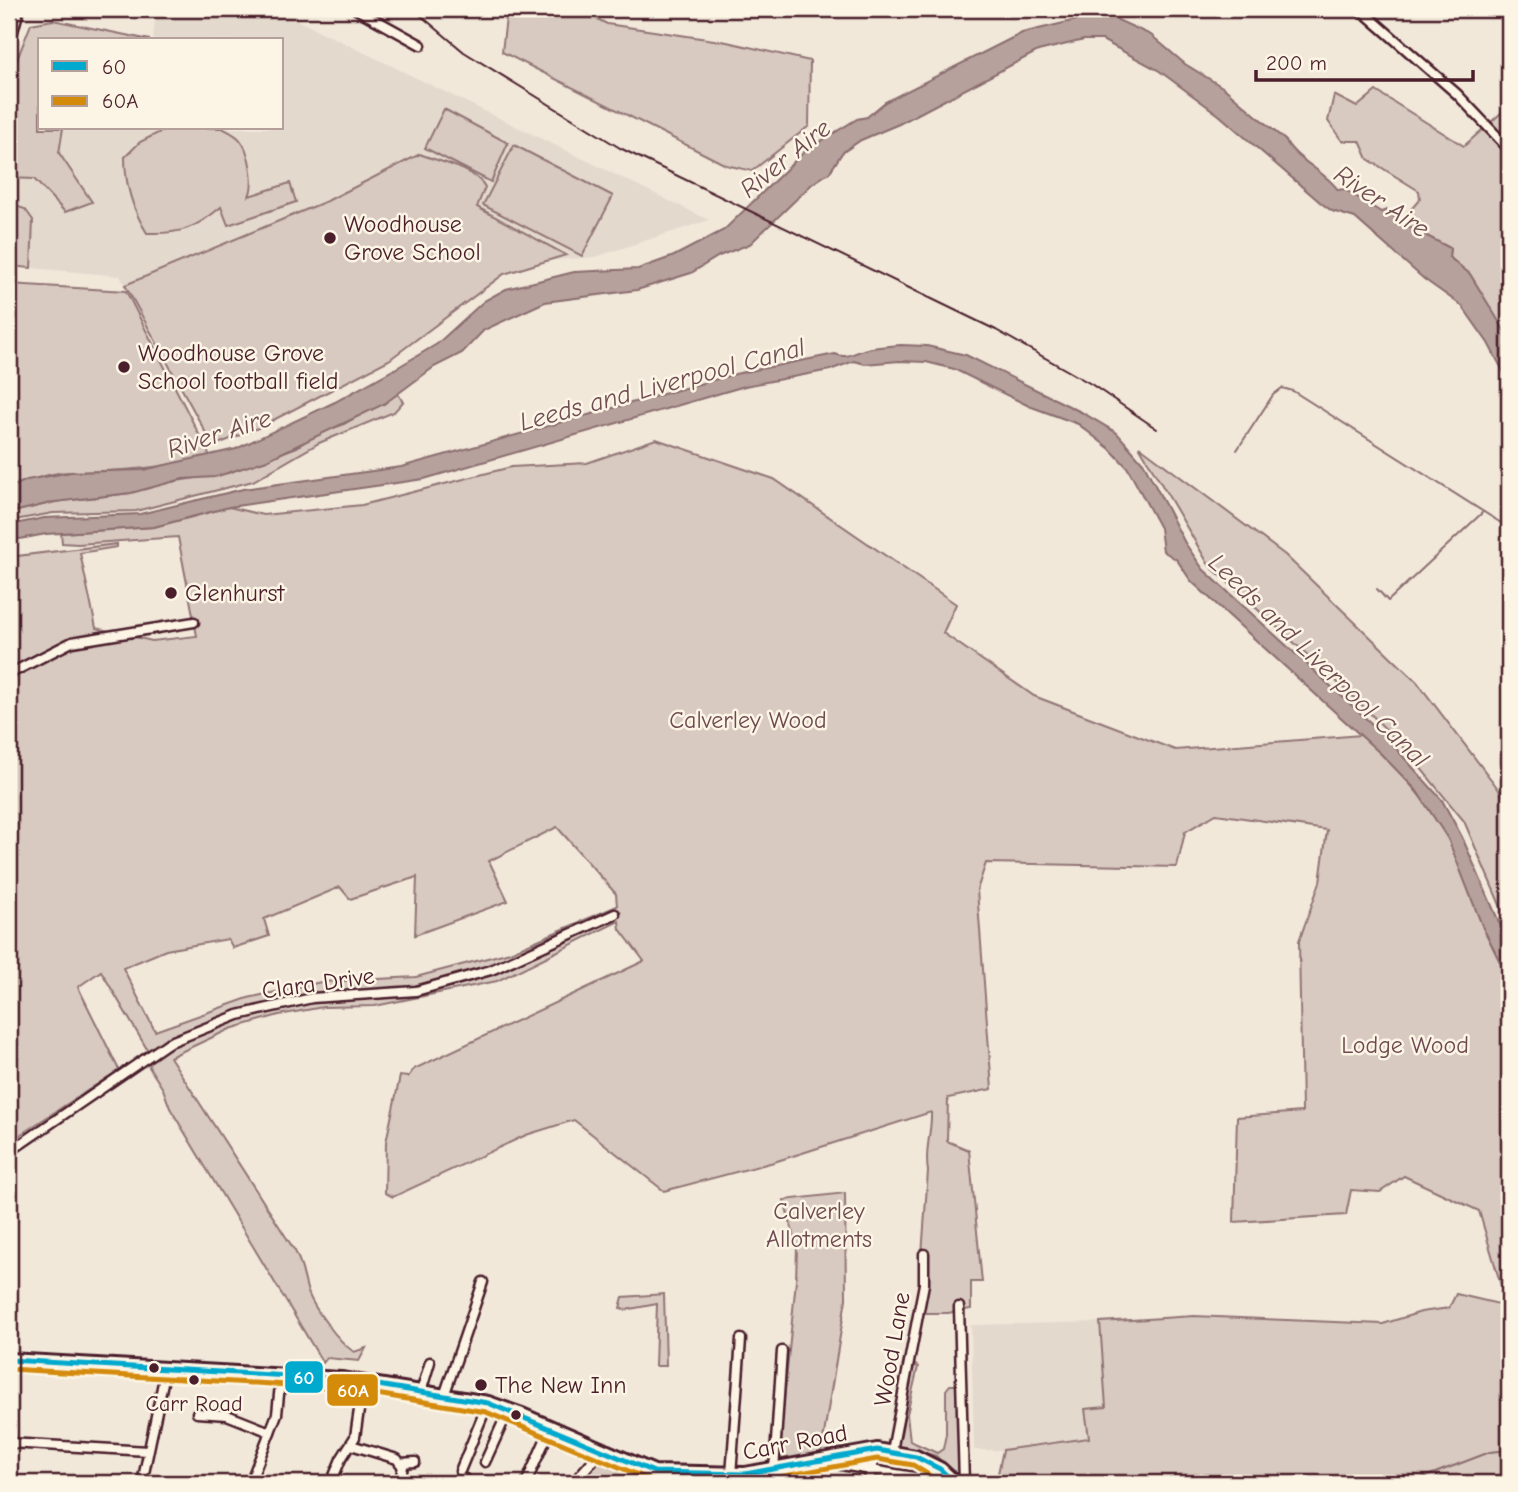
<svg xmlns="http://www.w3.org/2000/svg" width="1518" height="1492" font-family="'Comic Neue',sans-serif">
<rect width="100%" height="100%" fill="#f1e8da"/>
<filter id="ink" filterUnits="userSpaceOnUse"><feTurbulence type="fractalNoise" baseFrequency=".0143" numOctaves="2"/><feDisplacementMap in="SourceGraphic" scale="14" xChannelSelector="R" yChannelSelector="G"/><feConvolveMatrix kernelMatrix="1 2 1 2 8 2 1 2 1" color-interpolation-filters="sRGB"/></filter>
<g filter="url(#ink)">
<g fill="#e4d9cd">
<polygon points="156,9 274,9 709,220 595,257 546,261 504,274 389,360 258,428 213,446 120,276 9,266 9,87 40,128 282,128 282,40 153,40"/>
<polygon points="1100,1322 1106,1407 1089,1438 1003,1450 974,1450 971,1325"/>
</g>
<g fill="#d8cac0" stroke="#917476" stroke-width="2" fill-rule="evenodd">
<polygon points="507,9 578,9 607,24 727,42 810,61 809,126 752,171 726,165 502,52"/>
<polygon points="53,20 150,40 40,40 40,128 63,128 59,153 92,202 65,212 34,179 9,178 9,80 31,24"/>
<polygon points="1376,91 1464,146 1509,106 1509,338 1462,268 1449,257 1450,248 1400,222 1420,199 1419,191 1368,159 1360,141 1342,141 1328,121 1334,95 1357,107"/>
<polygon points="444,109 508,143 491,182 425,148"/>
<path d="M168,128h54c6,3 15,7 19,13 9,12 14,43 8,55l41,-13 6,19 -68,23 -7,-18c-26,22 -41,27 -74,26 -15,-24 -22,-48 -22,-76l15,-15z"/>
<polygon points="514,145 613,196 582,256 483,205"/>
<path d="M420,154c19,8 54,14 65,33l-8,20 89,48 -62,19 -115,86 -131,68 -45,18 -88,-161 202,-84z"/>
<polygon points="9,204 25,209 33,220 31,268 9,266"/>
<path d="M9,284l117,7 84,165c-46,13 -91,15 -139,16 -21,0 -42,9 -62,16z"/>
<polygon points="398,394 403,402 394,412 319,443 253,481 136,511 53,513 9,521 9,513 55,502 131,493 157,484 228,473 297,447 316,434 342,425"/>
<path d="M656,439l118,40 182,125 -13,29 91,63 141,54 186,-15c34,31 66,63 87,104 23,45 34,95 61,139v505h-513l7,-33 86,-12 -4,-29 21,-2 -6,-85 94,-6 189,8 38,-12 28,-4 7,-14 51,12 -28,-95 -75,-35 -24,16 -29,-2 -5,25 -112,7 3,-105 65,-5 -3,-171 21,-59 7,-52 -111,-16 -31,18 -8,35 -191,-4 -9,27 15,199 -44,9 -1,43 22,9 13,132h-11v27l-23,4h-34l6,-30 8,-112c-4,-20 4,-39 3,-59l-157,50 -110,29 -90,-71 -48,15 -133,62 -8,-4 1,-51 14,-66 8,1 6,-8 230,-108 -24,-32 -1,-8 -122,60 -122,25 -52,1 -44,8 -49,14 -60,28 125,194c7,13 8,24 12,38 5,18 32,53 47,63l12,-4 -7,13 -32,-3 -4,5 -153,-255 -7,-19 -14,-22 2,-11 -50,-85 -23,16 41,83 -110,72v-585l108,-13v3l-37,6 16,75 56,13 45,-5 -19,-99 -100,7 -16,-1 -1,-10 93,-6 75,-20 34,8 99,-10 149,-38 76,-4zM557,827l59,67 1,12 -107,46 -94,25 -95,5 -73,16 -93,33 -32,-63 43,-18 62,-11 5,9 36,-12 -5,-17 76,-32 10,12 67,-22 -2,58 93,-34 -19,-40z"/>
<polygon points="1139,446 1285,555 1417,682 1509,803 1509,926 1464,821 1406,750 1360,703 1209,565"/>
<polygon points="845,1193 846,1299 821,1453 778,1461 796,1280 797,1247 784,1200"/>
<polygon points="664,1294 666,1366 655,1366 657,1304 625,1310 620,1308 623,1297"/>
<polygon points="914,1364 918,1367 907,1414 910,1441 937,1453 943,1449 946,1434 946,1390 950,1385 959,1385 962,1476 959,1479 936,1456 895,1445"/>
<polygon points="885,1458 932,1470 946,1480 877,1465"/>
<polygon points="599,1460 641,1477 678,1483 577,1483"/>
</g>
<g fill="#b6a19c" stroke="#8b6d6f" stroke-width="2">
<path d="M1097,15h10l44,20 34,29 39,24 62,53c9,18 40,31 52,49l6,-1 37,23 6,-2 13,12 50,26 -1,9 21,17 39,64v44l-21,-39 -26,-37 -38,-27 -69,-61 -23,-7 -11,-8 -102,-88 -61,-45 -56,-30h-18l-46,11 -139,73 -38,16 -19,13 -12,19 -18,12 -62,60 -31,12 -28,17 -54,17 -92,12 -61,28 -22,23 -28,14 -50,37 -117,56 -52,17 -32,2 -52,14 -76,9 -46,11v-25l18,-8 44,-8 72,-2 93,-21 99,-47 65,-36 37,-22 47,-43 22,-12 68,-17 64,-3 36,-13 50,-26 82,-80 51,-31 10,-2 18,-15 137,-69z"/>
<path d="M901,345l26,1 39,9 117,58 34,20 27,31 41,79 18,26 180,165 59,66 20,37 47,108v33l-26,-50 -35,-89 -32,-49 -35,-36 -190,-173 -14,-21 -14,-9 -3,-23 -33,-61 -17,-18 -32,-25 -49,-18 -75,-37 -28,-7 -27,-1 -34,3 -11,-3 -24,9 -85,16 -321,93 -195,28 -75,20 -108,7 -37,7v-16l35,-7 96,-4 103,-25 158,-22 334,-93 100,-20c13,6 21,-3 32,-5 11,-3 23,-3 34,-4z"/>
</g>
<g fill="none" stroke-linecap="round" stroke-linejoin="round">
<g stroke="#8b6d6f" stroke-width="2">
<polyline points="1237,450 1273,395 1282,388 1293,391 1509,528"/>
<polyline points="1377,589 1388,601 1482,513"/>
<polyline points="1409,1483 1490,1452 1509,1450"/>
</g>
<g stroke="#4a1f2b" stroke-width="13">
<g id="street">
<polyline points="356,9 421,45"/>
<polyline points="1360,9 1457,94 1509,149"/>
<polyline points="9,674 72,642 194,622"/>
<polyline points="9,1152 168,1043 238,1015 312,998 416,991 491,970 615,914"/>
<polyline points="959,1307 964,1483"/>
<polyline points="421,1392 430,1362"/>
<polyline points="444,1396 483,1282"/>
<polyline points="197,1413 227,1415 270,1432"/>
<polyline points="9,1443 148,1451"/>
<polyline points="351,1445 397,1459 403,1467 399,1483"/>
<polyline points="892,1451 924,1284 924,1254"/>
<polyline points="485,1462 509,1409"/>
<polyline points="401,1463 415,1462"/>
<polyline points="835,1464 920,1478"/>
<polyline points="460,1471 488,1403"/>
<polyline points="774,1471 782,1351"/>
<polyline points="731,1475 741,1339"/>
<polyline points="183,1482 207,1483"/>
<polyline points="574,1482 601,1451"/>
<polyline points="142,1483 166,1368"/>
<polyline points="250,1483 277,1414 281,1375"/>
<polyline points="331,1483 341,1459 355,1437 363,1383"/>
<polyline points="463,1483 465,1479"/>
<polyline points="526,1483 551,1427"/>
<polyline points="868,1483 877,1450"/>
</g>
</g>
<g stroke="#4a1f2b" stroke-width="18">
<polyline id="primary" points="9,1360 341,1379 488,1403 522,1415 654,1472 745,1474 877,1450 916,1457 940,1469 955,1483"/>
</g>
<g stroke="#4a1f2b" stroke-width="21">
<polyline id="highway" points="9,31 15,9"/>
</g>
<use href="#street" stroke="#fcf5e5" stroke-width="8"/>
<use href="#primary" stroke="#fcf5e5" stroke-width="12"/>
<use href="#highway" stroke="#fcf5e5" stroke-width="16"/>
<polyline stroke="#4a1f2b" stroke-width="2" points="413,9 464,52 620,148 996,330 1091,384 1157,429"/>
<g stroke="#fcf5e5" stroke-width="10">
<polyline id="bus-1" points="9,1360 341,1379 488,1403 654,1472 745,1474 877,1450 916,1457 940,1469 955,1483"/>
</g>
<g stroke="#fcf5e5" stroke-width="10">
<polyline id="bus-2" points="9,1369 340,1388 486,1412 653,1481 746,1483 877,1459 913,1465 942,1483"/>
</g>
<use href="#bus-1" stroke="#00a9ce" stroke-width="5"/>
<use href="#bus-2" stroke="#d48b09" stroke-width="5"/>
</g>
</g>
<g fill="#4a1f2b" stroke="#fcf5e5" stroke-width="2.5">
<circle cx="330" cy="238" r="7"/>
<circle cx="124" cy="367" r="7"/>
<circle cx="171" cy="593" r="7"/>
<circle cx="154" cy="1368" r="6"/>
<circle cx="194" cy="1380" r="6"/>
<circle cx="481" cy="1385" r="7"/>
<circle cx="516" cy="1415" r="6"/>
</g>
<g text-anchor="middle" stroke-width="5" stroke-linejoin="round" paint-order="stroke">
<g font-size="22" fill="#4a1f2b" stroke="#fcf5e5">
<text x="194" y="1411">Carr Road</text>
</g>
<g font-size="24" fill="#4a1f2b" stroke="#fcf5e5" text-anchor="start">
<text x="344" y="232">Woodhouse<tspan x="344" dy="28">Grove School</tspan></text>
<text x="138" y="361">Woodhouse Grove<tspan x="138" dy="28">School football field</tspan></text>
<text x="185" y="601">Glenhurst</text>
<text x="495" y="1393">The New Inn</text>
</g>
<g font-size="24" fill="#6e4a50" stroke="#fcf5e5">
<text x="748" y="728">Calverley Wood</text>
<text x="1405" y="1053">Lodge Wood</text>
<text x="819" y="1219">Calverley<tspan x="819" dy="28">Allotments</tspan></text>
</g>
<g font-size="24" fill="#4a1f2b" stroke="#fcf5e5">
<text transform="translate(318 983) rotate(-8)" y="8">Clara Drive</text>
<text transform="translate(892 1349) rotate(-80)" y="8">Wood Lane</text>
<text transform="translate(795 1442) rotate(-11)" y="8">Carr Road</text>
</g>
<g font-size="26" font-style="italic" fill="#704c53" stroke="#fcf5e5">
<text transform="translate(785 158) rotate(-39)" y="9">River Aire</text>
<text transform="translate(1382 201) rotate(34)" y="9">River Aire</text>
<text transform="translate(662 384) rotate(-15)" y="9">Leeds and Liverpool Canal</text>
<text transform="translate(219 433) rotate(-18)" y="9">River Aire</text>
<text transform="translate(1319 660) rotate(44)" y="9">Leeds and Liverpool Canal</text>
</g>
</g>
<g stroke="#fcf5e5" stroke-width="2.5">
<rect x="284" y="1360" width="40" height="34" rx="7" fill="#00a9ce"/>
<rect x="326" y="1373" width="53" height="34" rx="7" fill="#d48b09"/>
</g>
<g font-size="19" text-anchor="middle" font-weight="bold" fill="#fff">
<text x="304" y="1384">60</text>
<text x="353" y="1397">60A</text>
</g>
<rect width="1518" height="1492" fill="none" stroke="#fcf5e5" stroke-width="35"/>
<rect x="18" y="18" width="1483" height="1457" fill="none" stroke="#4a1f2b" stroke-width="2.5" filter="url(#ink)"/>
<rect x="38" y="38" width="245" height="91" fill="#fcf5e5" stroke="#b59f9b" stroke-width="2"/>
<rect x="52" y="61" width="35" height="10" fill="#00a9ce" stroke="#b59f9b" stroke-width="2"/>
<text x="102" y="74" font-size="21" fill="#4a1f2b">60</text>
<rect x="52" y="96" width="35" height="10" fill="#d48b09" stroke="#b59f9b" stroke-width="2"/>
<text x="102" y="108" font-size="21" fill="#4a1f2b">60A</text>
<path d="M1256 70v10h217v-10" fill="none" stroke="#4a1f2b" stroke-width="3.5"/>
<text x="1266" y="70" font-size="21" fill="#4a1f2b" stroke="#fcf5e5" stroke-width="5" paint-order="stroke">200 m</text>
</svg>
